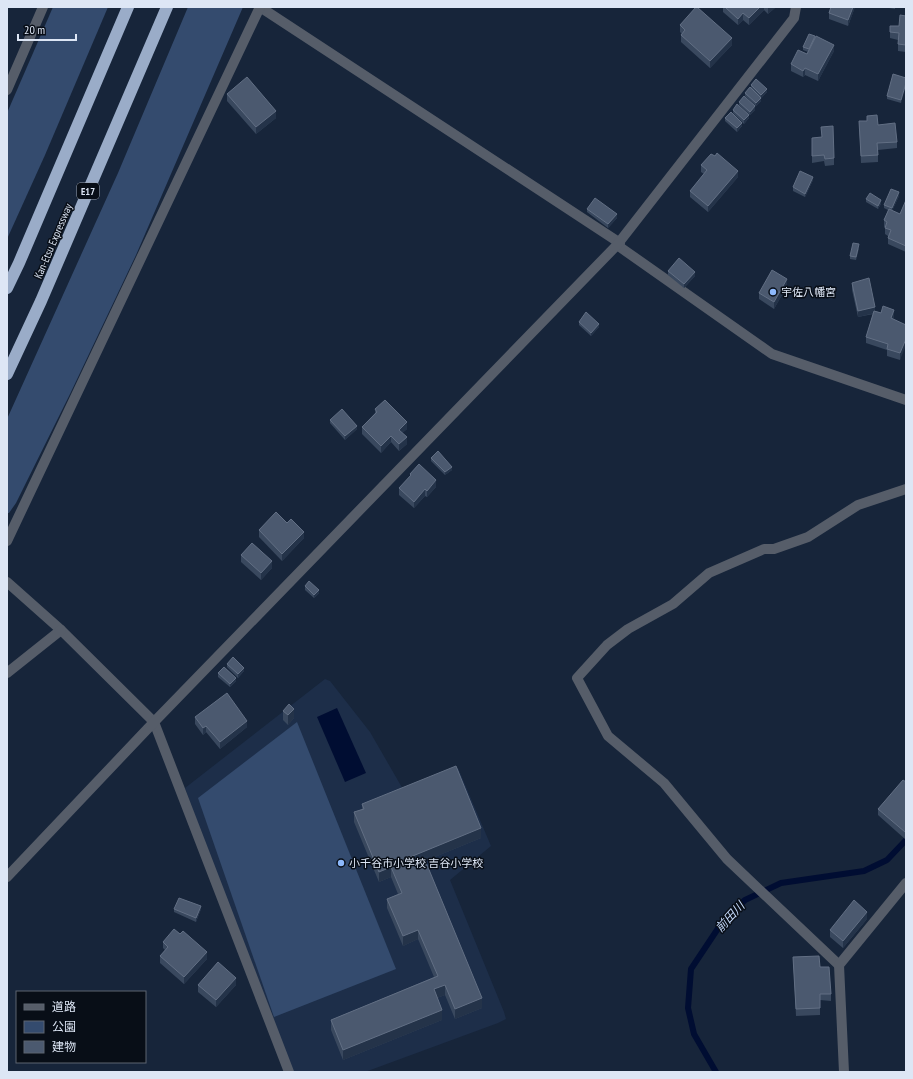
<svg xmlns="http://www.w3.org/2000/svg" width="913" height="1079" font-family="'PT Sans Narrow','Noto Sans JP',sans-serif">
<rect width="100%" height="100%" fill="#17253a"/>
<polygon fill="#1d2e49" points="325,679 330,681 370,732 404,791 458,768 491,846 450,880 504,1012 506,1019 498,1023 365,1072 287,1072 185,788"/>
<g fill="#344b6e">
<polygon points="53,7 108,7 45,155 7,239 7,113"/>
<polygon points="188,7 243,7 136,255 70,394 16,503 9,513 7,513 7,419 118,173"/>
<polygon points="297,722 396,969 274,1017 198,798"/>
</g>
<polygon fill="#000d32" points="337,708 366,773 345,782 317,717"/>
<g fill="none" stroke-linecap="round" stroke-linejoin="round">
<polyline stroke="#000d32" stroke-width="6" points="716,1072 694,1034 688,1008 691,969 723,921 745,900 781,883 864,871 887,860 906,840"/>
<g stroke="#565d69" stroke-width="10">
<polyline points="260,7 620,243"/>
<polyline points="7,90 43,7"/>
<polyline points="617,245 772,354 906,400"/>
<polyline points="7,541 260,7"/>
<polyline points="7,582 61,630 154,722 289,1072"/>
<polyline points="7,673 61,630"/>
<polyline points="7,877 154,722 617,245 794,18 796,7"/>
<polyline points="839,965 727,859 664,783 608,736 577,678 607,645 628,629 673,604 709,573 764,549 774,549 808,537 858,505 906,489"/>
<polyline points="844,1072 839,965 906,883"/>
</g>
<g stroke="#9aacc8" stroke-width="12">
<polyline points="7,288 19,263 128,7"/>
<polyline points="7,374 41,301 167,7"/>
</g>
</g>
<g fill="#39485e">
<polygon points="723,7 776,7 768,14 764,10 749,25 743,20 738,25 723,12"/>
<polygon points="831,7 855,7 848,26 829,19 829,13"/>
<polygon points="883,7 895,7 895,9"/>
<polygon points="906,16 906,52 898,51 898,40 890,38 890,32 899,26"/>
<polygon points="680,25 732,45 710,68 681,42 681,35 682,34 680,32"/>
<polygon points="815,38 834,51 818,81 805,75 803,77 791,71 791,64 807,54 808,52 803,50 803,47"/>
<polygon points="906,78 901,103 887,99 887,96"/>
<polygon points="751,85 767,92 761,98 761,101 756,106 745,96 745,93 751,88"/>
<polygon points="227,94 276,118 256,134 227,101"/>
<polygon points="739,102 755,110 750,115 739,105"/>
<polygon points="733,110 749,118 744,124 733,113"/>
<polygon points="867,116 878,125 897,142 897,148 878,150 878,162 861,163 859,121 867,121"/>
<polygon points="725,118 742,126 737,132 725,121"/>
<polygon points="821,127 834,158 834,165 825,166 824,161 812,163 812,138 822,137"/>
<polygon points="715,156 738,177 708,212 690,197 690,191 704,174 701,172 701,165"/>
<polygon points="813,180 805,197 793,191 793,187"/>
<polygon points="899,196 892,211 900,214 906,200 906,252 888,244 888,236 885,234 885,227 884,227 884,220 888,210 884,208 884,205"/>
<polygon points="866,199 881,204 878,209 866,202"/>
<polygon points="587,209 617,218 608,228 587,212"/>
<polygon points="859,248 856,260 850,259 850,256"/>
<polygon points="668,271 695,276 684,288 668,275"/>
<polygon points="852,283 875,311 894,316 893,319 906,325 900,360 887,356 887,350 866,343 866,337 873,314 858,317 852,290"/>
<polygon points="787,286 774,309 759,299 759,293"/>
<polygon points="579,322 599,327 591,336 579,325"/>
<polygon points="375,409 407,429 402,433 407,444 399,451 391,442 381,453 362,434 362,427 375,413"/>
<polygon points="330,420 357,429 345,440 330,423"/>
<polygon points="431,458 452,470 445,475 431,461"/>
<polygon points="410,474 436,487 427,497 425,496 414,508 399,495 399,488 410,477"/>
<polygon points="259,530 304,538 282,561 259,537"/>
<polygon points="241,555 272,568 261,580 241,562"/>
<polygon points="305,586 319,593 314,598 305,590"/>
<polygon points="227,664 244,671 238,678 227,667"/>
<polygon points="218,673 236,681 230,687 218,677"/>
<polygon points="283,711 294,718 288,725 283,720"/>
<polygon points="195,717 247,727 220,749 206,732 203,735 195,724"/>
<polygon points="906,782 906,838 905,839 878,815 878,809"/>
<polygon points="362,804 481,838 425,861 482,1008 455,1019 445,995 437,998 442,1020 343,1060 331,1030 331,1020 434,977 418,939 403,946 387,908 387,899 398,894 391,877 379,882 354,822 354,812 362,809"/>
<polygon points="174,909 201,909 196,922 174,912"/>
<polygon points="867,919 843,948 830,937 830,930"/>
<polygon points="180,934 207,959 184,984 160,963 160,956 165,950 163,948 163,942"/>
<polygon points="793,957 820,967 831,994 831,1001 820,1000 820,1015 796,1016"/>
<polygon points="198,985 236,985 216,1007 198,992"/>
</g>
<g fill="#243349">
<polygon points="760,7 764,7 764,10 749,25 749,18"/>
<polygon points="769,7 776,7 768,14 768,8"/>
<polygon points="853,7 855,7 848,26 848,20"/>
<polygon points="743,13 743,20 738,25 738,19"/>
<polygon points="732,38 732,45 710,68 710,61"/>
<polygon points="834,45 834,51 818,81 818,74"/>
<polygon points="805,68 805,75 803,77 803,71"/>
<polygon points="906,83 906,86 901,103 901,100"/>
<polygon points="767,89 767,92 761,99 761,95"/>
<polygon points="761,98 761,101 756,106 756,103"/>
<polygon points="755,106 755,110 750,115 750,112"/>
<polygon points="276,111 276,118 256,134 256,127"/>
<polygon points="749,115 749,118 744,124 744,120"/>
<polygon points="742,123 742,126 737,132 737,128"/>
<polygon points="738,171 738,177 708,212 708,206"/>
<polygon points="813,177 813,180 805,197 805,194"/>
<polygon points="899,192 899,196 892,211 892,208"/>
<polygon points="881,200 881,204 878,209 878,206"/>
<polygon points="617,214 617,218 608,228 608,224"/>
<polygon points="695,272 695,276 684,288 684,284"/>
<polygon points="787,279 787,286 774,309 774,302"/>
<polygon points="875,307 875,313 858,317 858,311"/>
<polygon points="894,310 894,316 891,325 891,318"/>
<polygon points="599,324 599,327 591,336 591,333"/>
<polygon points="906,339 906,345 900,360 900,353"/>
<polygon points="407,422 407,429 399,436 399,430"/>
<polygon points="357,426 357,429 345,440 345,436"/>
<polygon points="391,436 391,442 381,453 381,446"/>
<polygon points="407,437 407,444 399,451 399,444"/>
<polygon points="452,467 452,470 445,475 445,472"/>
<polygon points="436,480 436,487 427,497 427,491"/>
<polygon points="425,489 425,496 414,508 414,502"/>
<polygon points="304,532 304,538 282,561 282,554"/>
<polygon points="272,561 272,568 261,580 261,573"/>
<polygon points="319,590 319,593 314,598 314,595"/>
<polygon points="244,668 244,671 238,678 238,674"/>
<polygon points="236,678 236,681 230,687 230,684"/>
<polygon points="294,709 294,718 288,725 288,715"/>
<polygon points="247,721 247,727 220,749 220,742"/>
<polygon points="206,726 206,732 203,735 203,728"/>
<polygon points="481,828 481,838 403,870 403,860"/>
<polygon points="906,831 906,838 905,839 905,832"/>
<polygon points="391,867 391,877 379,882 379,872"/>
<polygon points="201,906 201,909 196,922 196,918"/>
<polygon points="867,912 867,919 843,948 843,941"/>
<polygon points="418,930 418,939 403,946 403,936"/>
<polygon points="207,952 207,959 184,984 184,977"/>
<polygon points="236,978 236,985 216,1007 216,1000"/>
<polygon points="445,985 445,995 434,999 434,989"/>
<polygon points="482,998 482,1008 455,1019 455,1009"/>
<polygon points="442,1010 442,1020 343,1060 343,1050"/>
</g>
<g fill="#4b596f" stroke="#626f84">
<polygon points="696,7 697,7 732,38 710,61 681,35 685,30 680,25"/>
<polygon points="725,7 760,7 749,18 743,13 738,19"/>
<polygon points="831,7 853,7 848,20 829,13"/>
<polygon points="900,15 906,16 906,45 898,44 899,33 890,32 890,26 899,26"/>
<polygon points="809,34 815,36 809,49 803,47"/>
<polygon points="816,36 834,45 818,74 805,68 803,71 791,64 798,50 807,54"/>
<polygon points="893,74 906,78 906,83 901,100 887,96"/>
<polygon points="247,77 276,111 256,127 227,94"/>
<polygon points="756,79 767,89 761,95 751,85"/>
<polygon points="750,87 761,98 756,103 745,93"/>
<polygon points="744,96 755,106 750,112 739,102"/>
<polygon points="737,104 749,115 744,120 733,110"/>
<polygon points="731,112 742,123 737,128 725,118"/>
<polygon points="877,115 878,125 895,123 897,142 877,143 878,155 861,156 859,121 867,121 867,116"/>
<polygon points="833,126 834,158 825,159 824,155 812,156 812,138 822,137 821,127"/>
<polygon points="717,153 738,171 708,206 690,191 707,170 701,165 711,154 715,156"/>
<polygon points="800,171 813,177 805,194 793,187"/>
<polygon points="891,189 899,192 892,208 884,205"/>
<polygon points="870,193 881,200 878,206 866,199"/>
<polygon points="595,198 617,214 608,224 587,209"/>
<polygon points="906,200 906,246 888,238 891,230 885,228 887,222 884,220 889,209 900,214"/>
<polygon points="853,243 859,244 856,257 850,256"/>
<polygon points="679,258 695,272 684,284 668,271"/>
<polygon points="772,270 787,279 774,302 759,293"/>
<polygon points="869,278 875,307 858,311 852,283"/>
<polygon points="883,306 894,310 891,318 906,325 906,339 900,353 887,349 888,344 866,337 874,311 881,313"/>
<polygon points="586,312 599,324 591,333 579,322"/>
<polygon points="385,400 407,422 399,430 407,437 399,444 391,436 381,446 362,427 377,412 375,409"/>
<polygon points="342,409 357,426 345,436 330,420"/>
<polygon points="438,451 452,467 445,472 431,458"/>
<polygon points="419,464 436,480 427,491 425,489 414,502 399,488 411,475 410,474"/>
<polygon points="276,512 287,523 291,519 304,532 282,554 259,530"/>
<polygon points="252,543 272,561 261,573 241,555"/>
<polygon points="309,581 319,590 314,595 305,586"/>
<polygon points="233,657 244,668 238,674 227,664"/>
<polygon points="224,667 236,678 230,684 218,673"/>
<polygon points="227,693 247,721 220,742 206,726 203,728 195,717"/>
<polygon points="289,704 294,709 288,715 283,711"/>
<polygon points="456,766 481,828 403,860 406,868 425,860 482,998 455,1009 445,985 434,989 442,1010 343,1050 331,1020 438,976 418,930 403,936 387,899 402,893 391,867 379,872 354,812 364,809 362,804"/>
<polygon points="903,780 906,782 906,831 905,832 878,809"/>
<polygon points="179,898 201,906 196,918 174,909"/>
<polygon points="854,900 867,912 843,941 830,930"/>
<polygon points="174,929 180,934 183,931 207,952 184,977 160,956 168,947 163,942"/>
<polygon points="819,956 820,967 829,967 831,994 820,994 820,1008 796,1009 793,957"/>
<polygon points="218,962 236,978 216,1000 198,985"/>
</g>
<g fill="#8db9fc" stroke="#080e17" stroke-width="1.5">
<circle cx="773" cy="292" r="4"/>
<circle cx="341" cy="863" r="4"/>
</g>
<g text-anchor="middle" stroke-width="3" stroke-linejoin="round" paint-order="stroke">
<rect fill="#080e17" stroke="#9da5b2" stroke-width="1" x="77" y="183" width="22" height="16" rx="3"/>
<g font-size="10" font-weight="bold" fill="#dde6f5">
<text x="88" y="195">E17</text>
</g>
<g font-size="11" fill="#dde6f5" stroke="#080e17">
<text transform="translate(53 241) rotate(-67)" y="4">Kan-Etsu Expressway</text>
</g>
<g font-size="11" fill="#dde6f5" stroke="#080e17" text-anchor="start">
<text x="781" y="296">宇佐八幡宮</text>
<text x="349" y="867">小千谷市小学校 吉谷小学校</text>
</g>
<g font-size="12" font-style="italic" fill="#c5dafb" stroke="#080e17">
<text transform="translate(730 917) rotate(-47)" y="4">前田川</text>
</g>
</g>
<rect width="913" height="1079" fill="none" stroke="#dde6f5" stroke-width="16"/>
<rect x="16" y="991" width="130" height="72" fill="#080e17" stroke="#5d6470"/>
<rect x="24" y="1004" width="20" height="6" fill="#565d69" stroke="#5d6470"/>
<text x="52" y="1011" font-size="12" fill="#dde6f5">道路</text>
<rect x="24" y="1021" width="20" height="12" fill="#344b6e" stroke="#5d6470"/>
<text x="52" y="1031" font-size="12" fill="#dde6f5">公園</text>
<rect x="24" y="1041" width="20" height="12" fill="#4b596f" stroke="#5d6470"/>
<text x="52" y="1051" font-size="12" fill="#dde6f5">建物</text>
<path d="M18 34v6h58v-6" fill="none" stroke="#dde6f5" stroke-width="2"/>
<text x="24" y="34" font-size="12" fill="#dde6f5" stroke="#080e17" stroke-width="3" paint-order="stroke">20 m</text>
</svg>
